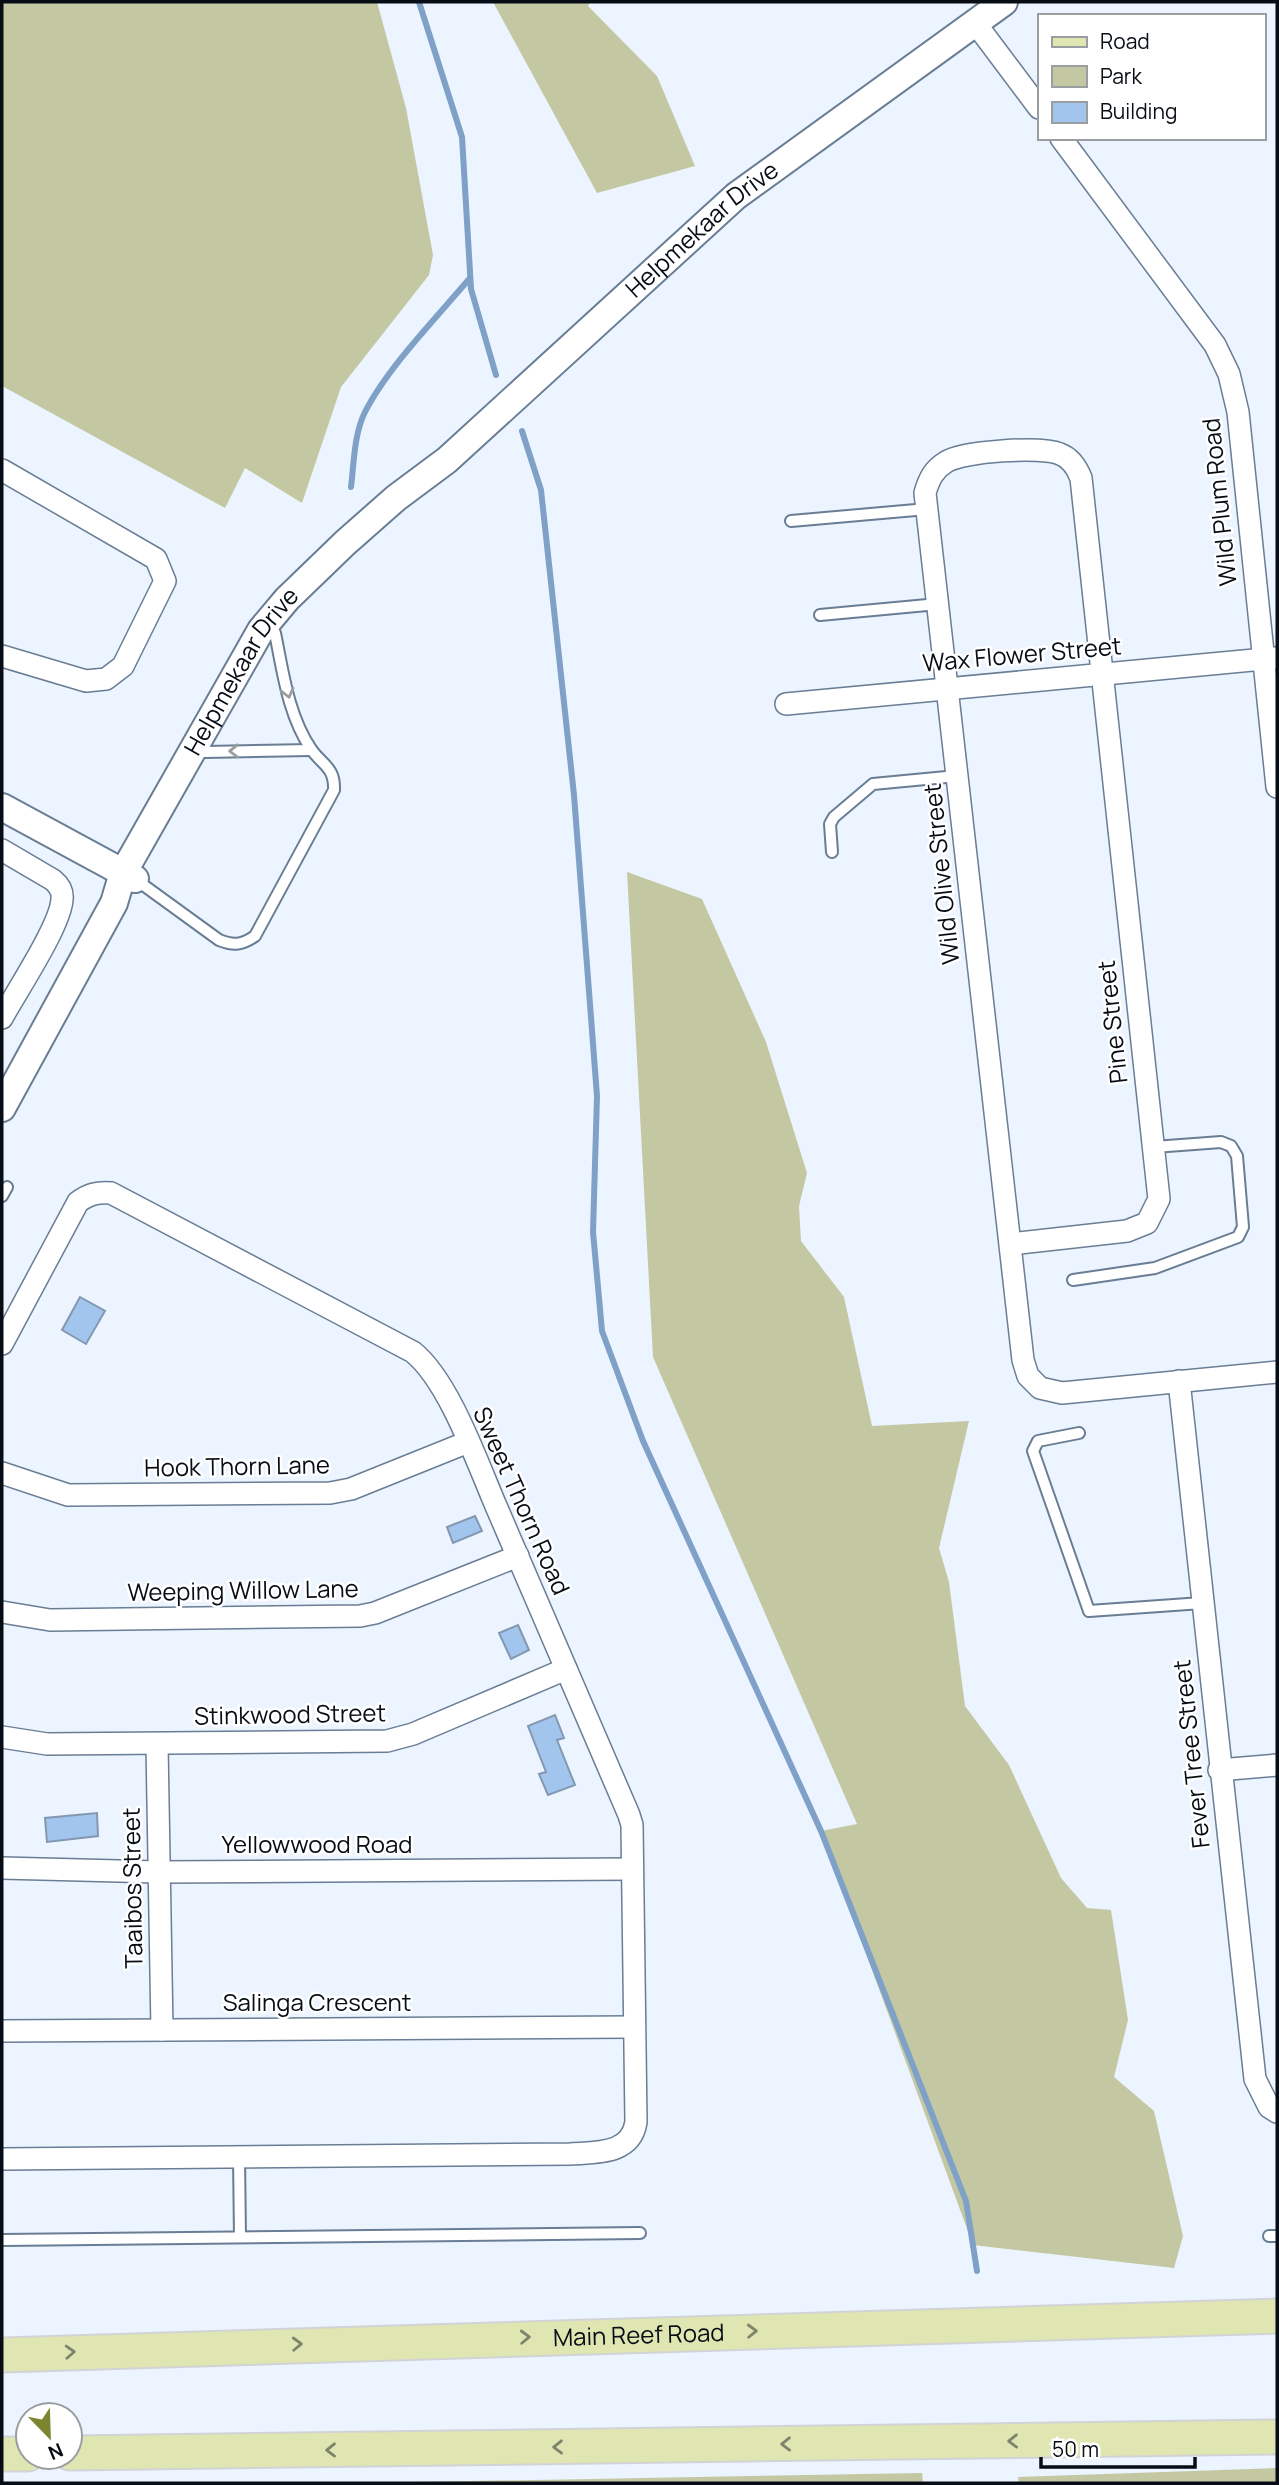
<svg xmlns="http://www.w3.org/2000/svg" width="1279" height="2485" font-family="Manrope,sans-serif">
<rect width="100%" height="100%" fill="#ebf4ff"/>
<g fill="#c3c8a3">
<polygon points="2,2 377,2 406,108 433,255 429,275 341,387 302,503 245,468 225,508 2,386"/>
<polygon points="493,2 590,2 588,6 657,76 695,166 597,193"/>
<polygon points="627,872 702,899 766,1042 807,1173 799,1206 801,1241 844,1297 872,1426 969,1421 939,1548 949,1582 965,1706 1009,1765 1061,1878 1087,1908 1111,1910 1128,2020 1114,2077 1154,2111 1183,2236 1174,2268 973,2245 821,1831 857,1824 653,1357"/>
<polygon points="1277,2468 1277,2483 1019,2483 1018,2477"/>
<polygon points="922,2473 923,2483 362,2483"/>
</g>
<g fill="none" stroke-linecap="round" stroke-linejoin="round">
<g stroke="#7fa0c7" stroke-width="6">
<polyline points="419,2 462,137 471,289 496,375"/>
<polyline points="522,431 541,490 574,795 597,1096 593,1232 602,1331 643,1441 821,1831 966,2201 977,2271"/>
<path d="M351,487c3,-24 3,-53 14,-75 23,-45 72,-95 105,-134"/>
</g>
</g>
<g fill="#a2c5ed" stroke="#8398b0" stroke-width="2">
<polygon points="80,1297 105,1311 86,1344 62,1330"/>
<polygon points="475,1516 482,1531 453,1543 447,1527"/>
<polygon points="518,1625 529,1650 511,1659 499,1633"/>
<polygon points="555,1715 564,1738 557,1740 575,1785 548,1795 539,1774 546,1772 528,1726"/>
<polygon points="97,1813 98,1836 47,1842 45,1818"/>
</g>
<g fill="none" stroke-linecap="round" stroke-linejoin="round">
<g stroke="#697d94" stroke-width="14">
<g id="service">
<polyline points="791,521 927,509"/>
<polyline points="820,615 938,604"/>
<polyline points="205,752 311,750"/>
<polyline points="832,852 830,824 834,817 873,784 957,776"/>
<path d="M135,879l84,61c15,6 23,5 36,-4l79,-146c1,-23 -12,-25 -23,-41 -23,-34 -28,-77 -36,-116"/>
<polyline points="2,1196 7,1187"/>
<polyline points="1073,1280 1155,1268 1238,1237 1243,1227 1237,1156 1231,1146 1221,1142 1154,1147"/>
<polyline points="1079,1433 1038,1441 1033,1451 1089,1611 1202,1603"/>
<polyline points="239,2157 240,2237"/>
<polyline points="1269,2236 1277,2236"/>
<polyline points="2,2240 640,2233"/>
</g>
</g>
<g stroke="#697d94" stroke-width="24">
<g id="minor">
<polyline points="976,24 1039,108"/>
<polyline points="1061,138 1215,345 1229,374 1238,412 1277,787"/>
<polyline points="2,470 156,559 165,581 123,666 106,679 86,681 2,656"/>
<polyline points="786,704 1275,658"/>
<path d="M2,850l51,30c6,5 10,11 9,19 -1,26 -46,93 -60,119"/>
<path d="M1010,1244l117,-13 20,-8 12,-24 -78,-721c-4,-10 -10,-20 -21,-24 -18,-8 -97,-3 -114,8 -12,7 -17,17 -21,31l98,867 5,16 12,12 22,5 215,-21"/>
<path d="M2,1344l76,-142c11,-8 19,-10 33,-9l302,159c36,29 64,110 83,154 45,103 89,206 133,309l3,10 4,297c-5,33 -40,30 -66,32l-568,5"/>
<polyline points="1179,1381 1255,2079 1269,2107 1277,2112"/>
<polyline points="2,1473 68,1495 330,1493 351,1489 468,1442"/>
<polyline points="2,1612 50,1620 360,1616 375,1613 518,1556"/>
<polyline points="2,1737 47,1744 387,1741 413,1734 566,1669"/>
<polyline points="157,1745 162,2030"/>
<polyline points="1219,1770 1277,1765"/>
<polyline points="2,1868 158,1872 632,1869"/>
<polyline points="2,2031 633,2027"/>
</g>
</g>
<g stroke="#697d94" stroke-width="30">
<g id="tertiary">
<polyline points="2,807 135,879"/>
<path id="s1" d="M2,1108l112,-205 9,-30 138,-243 26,-31 58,-56 51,-45 51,-38 289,-264 268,-194"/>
</g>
</g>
<g stroke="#d2d3d5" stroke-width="37">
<g id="primary">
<path id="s2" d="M2,2355l1275,-39"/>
<polyline points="70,2453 1277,2437"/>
<polyline points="2,2454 28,2454"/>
</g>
</g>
<use href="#service" stroke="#fff" stroke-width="10"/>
<use href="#minor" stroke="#fff" stroke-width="21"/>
<use href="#tertiary" stroke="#fff" stroke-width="26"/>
<use href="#primary" stroke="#e0e6b2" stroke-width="33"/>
</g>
<defs><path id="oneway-chevron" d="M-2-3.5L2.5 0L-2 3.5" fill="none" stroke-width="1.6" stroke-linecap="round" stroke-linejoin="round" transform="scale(1.75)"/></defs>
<g stroke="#9b9ea1">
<use href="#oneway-chevron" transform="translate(288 693) rotate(76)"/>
<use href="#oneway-chevron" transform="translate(234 751) rotate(179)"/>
</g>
<g stroke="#7e846b">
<use href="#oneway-chevron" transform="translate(752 2331) rotate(-2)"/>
<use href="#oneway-chevron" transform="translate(525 2337) rotate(-2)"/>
<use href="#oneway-chevron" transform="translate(297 2344) rotate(-2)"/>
<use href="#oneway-chevron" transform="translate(70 2352) rotate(-3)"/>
<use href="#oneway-chevron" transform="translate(1013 2441) rotate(179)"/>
<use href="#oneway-chevron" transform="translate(786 2444) rotate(179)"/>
<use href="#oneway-chevron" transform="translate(558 2447) rotate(179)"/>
<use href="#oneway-chevron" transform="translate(331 2450) rotate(179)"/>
</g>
<g text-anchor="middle" stroke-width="5" stroke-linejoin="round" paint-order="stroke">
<g font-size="24" fill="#060d15" stroke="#fff">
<text dy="8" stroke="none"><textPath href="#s1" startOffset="1141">Helpmekaar Drive</textPath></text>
<text transform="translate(1220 502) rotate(-96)" y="8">Wild Plum Road</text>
<text transform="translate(1022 655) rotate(-5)" y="8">Wax Flower Street</text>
<text dy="8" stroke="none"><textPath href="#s1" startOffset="499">Helpmekaar Drive</textPath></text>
<text transform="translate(942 874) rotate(-96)" y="8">Wild Olive Street</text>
<text transform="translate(1113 1022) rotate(-96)" y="8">Pine Street</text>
<text transform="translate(237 1467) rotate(-1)" y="8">Hook Thorn Lane</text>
<text transform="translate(521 1501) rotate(66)" y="8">Sweet Thorn Road</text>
<text transform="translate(243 1591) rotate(-1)" y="8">Weeping Willow Lane</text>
<text transform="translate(290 1715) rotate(-1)" y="8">Stinkwood Street</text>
<text transform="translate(1192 1754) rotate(-96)" y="8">Fever Tree Street</text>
<text x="317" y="1853">Yellowwood Road</text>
<text transform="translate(133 1888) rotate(-91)" y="8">Taaibos Street</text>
<text x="317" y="2011">Salinga Crescent</text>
<text dy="8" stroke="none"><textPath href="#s2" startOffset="637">Main Reef Road</textPath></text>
</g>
</g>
<rect width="1279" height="2485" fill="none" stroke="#060d15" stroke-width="7"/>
<rect x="1038" y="14" width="228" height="126" fill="#ffffff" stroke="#9b9ea1" stroke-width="2"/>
<rect x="1052" y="37" width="35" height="10" fill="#e0e6b2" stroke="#9b9ea1" stroke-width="2"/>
<text x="1100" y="49" font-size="21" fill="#060d15">Road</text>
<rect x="1052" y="66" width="35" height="21" fill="#c3c8a3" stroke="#9b9ea1" stroke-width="2"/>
<text x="1100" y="84" font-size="21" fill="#060d15">Park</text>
<rect x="1052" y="102" width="35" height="21" fill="#a2c5ed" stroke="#9b9ea1" stroke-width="2"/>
<text x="1100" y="119" font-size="21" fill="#060d15">Building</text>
<g transform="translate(49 2436) rotate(157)"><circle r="33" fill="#ffffff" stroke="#9b9ea1" stroke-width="2"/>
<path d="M0-5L12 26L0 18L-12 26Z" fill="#7d8531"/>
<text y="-10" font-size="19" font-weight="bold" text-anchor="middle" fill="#060d15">N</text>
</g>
<path d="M1041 2457v10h154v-10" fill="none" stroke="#060d15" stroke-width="3.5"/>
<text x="1052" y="2457" font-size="21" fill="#060d15" stroke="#ffffff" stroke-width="5" paint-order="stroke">50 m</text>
</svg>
